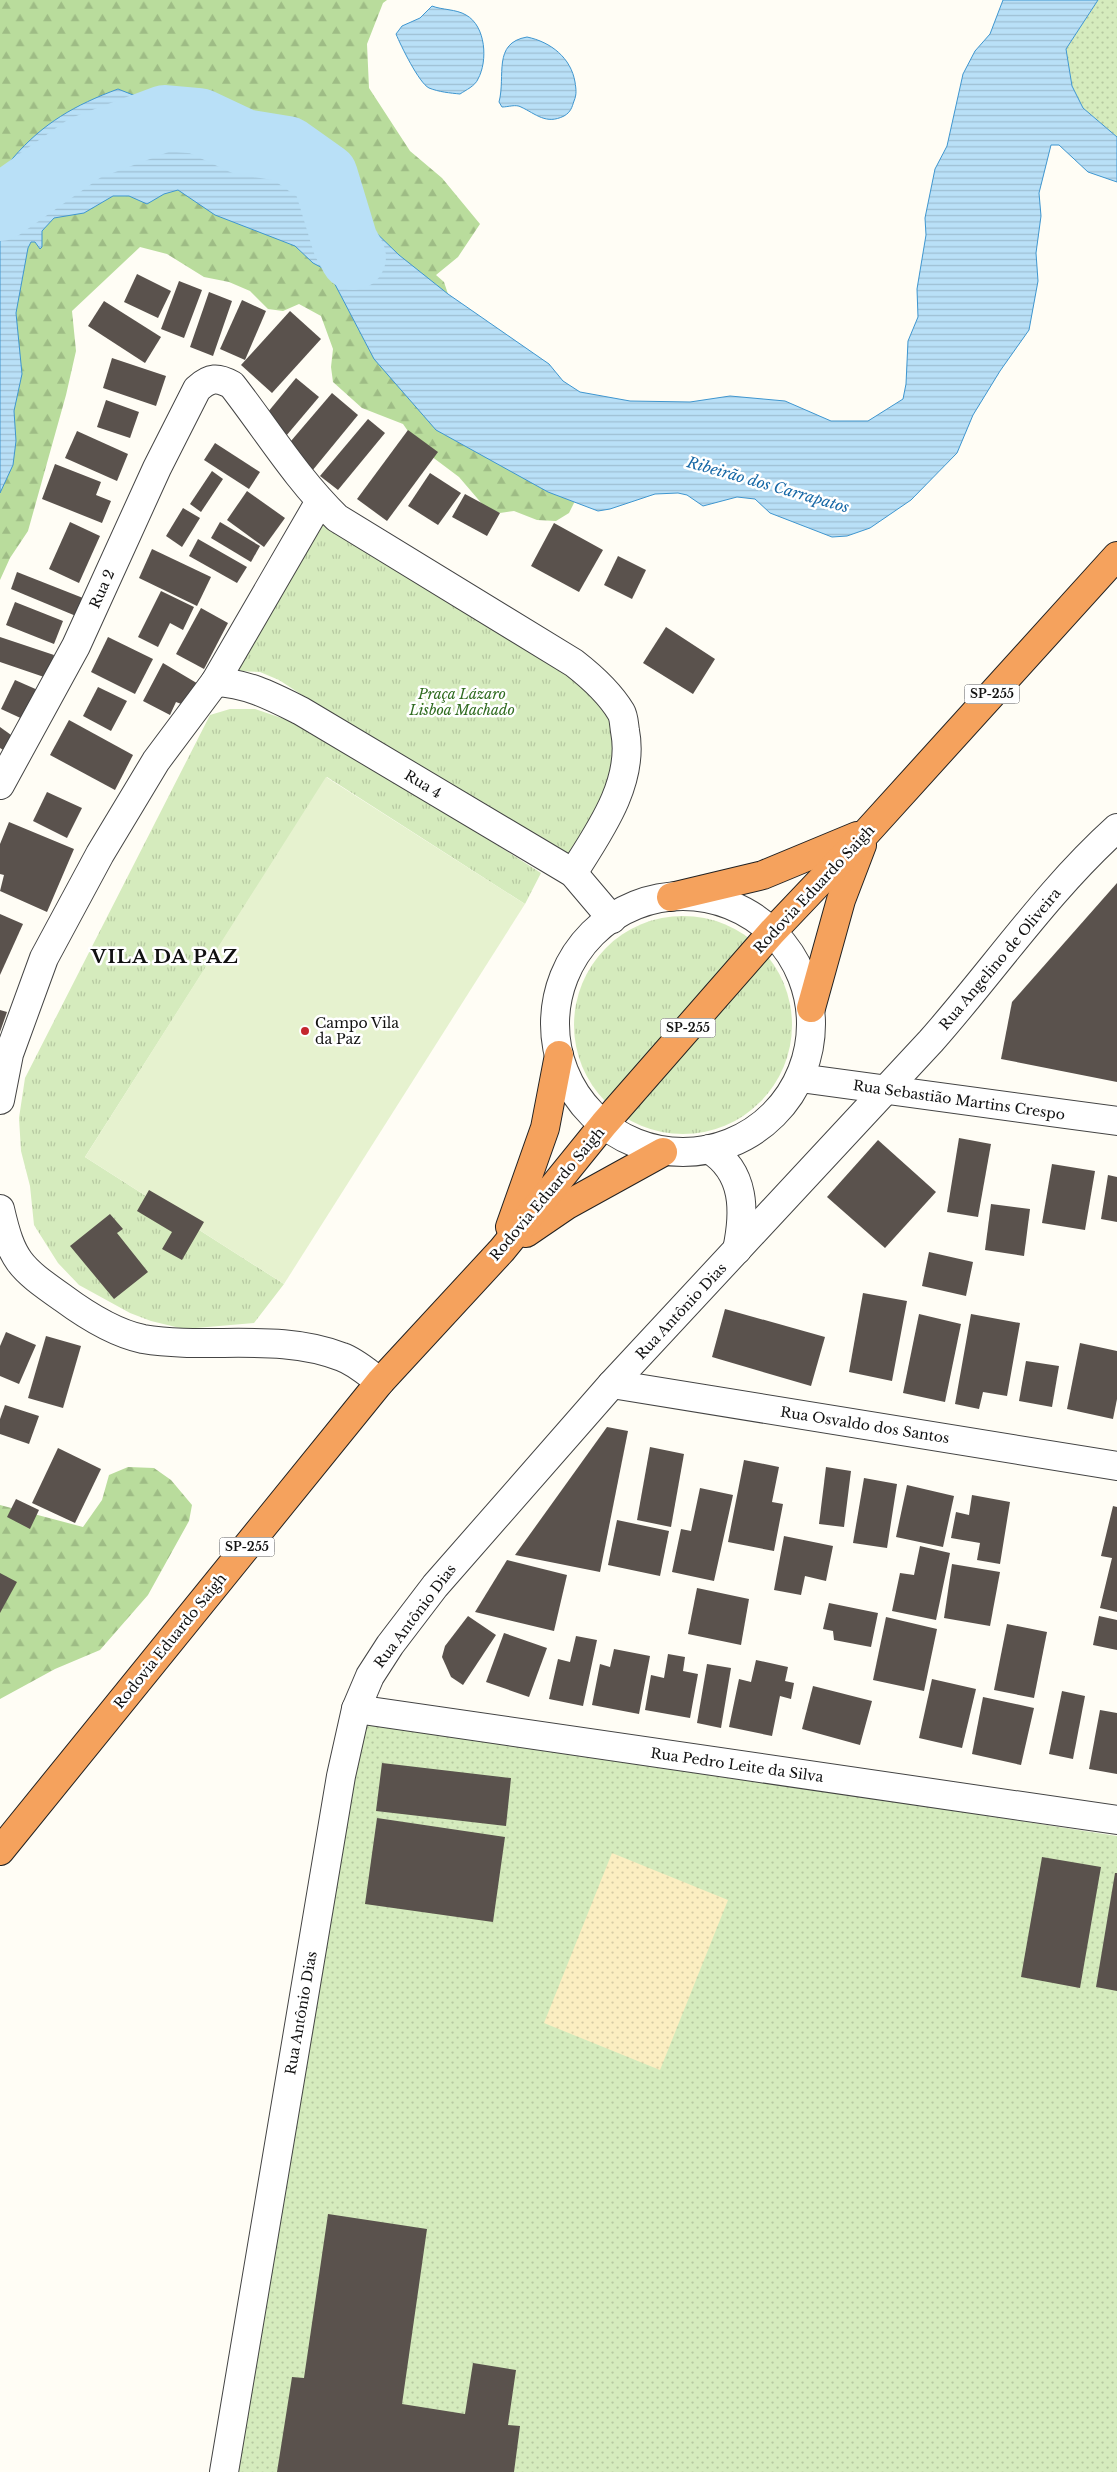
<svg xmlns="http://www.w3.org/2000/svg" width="1117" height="2472" font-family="'Libre Baskerville',serif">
<defs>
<pattern id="grass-dots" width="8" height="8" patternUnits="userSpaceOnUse" patternTransform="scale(1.25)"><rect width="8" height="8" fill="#d5ebbd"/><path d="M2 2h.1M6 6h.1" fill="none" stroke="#b6c8a1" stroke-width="1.8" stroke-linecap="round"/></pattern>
<pattern id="forest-firs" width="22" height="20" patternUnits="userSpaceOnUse" patternTransform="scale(1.25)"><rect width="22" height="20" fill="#b9dc9c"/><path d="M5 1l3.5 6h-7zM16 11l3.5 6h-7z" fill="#9ebc85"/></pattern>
<pattern id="sand-dots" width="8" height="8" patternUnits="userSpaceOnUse" patternTransform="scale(1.25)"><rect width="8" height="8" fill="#fbeec1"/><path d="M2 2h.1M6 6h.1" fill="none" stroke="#d6cba5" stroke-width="1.8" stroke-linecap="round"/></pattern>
<pattern id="park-tufts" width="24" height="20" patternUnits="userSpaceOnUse" patternTransform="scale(1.25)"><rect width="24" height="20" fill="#d5ebbd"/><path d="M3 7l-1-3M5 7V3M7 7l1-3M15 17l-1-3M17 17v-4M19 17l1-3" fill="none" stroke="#b6c8a1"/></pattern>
<pattern id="water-rules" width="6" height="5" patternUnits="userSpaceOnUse" patternTransform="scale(1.25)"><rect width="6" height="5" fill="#b9e0f7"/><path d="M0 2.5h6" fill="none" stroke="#9ebfd3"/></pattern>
</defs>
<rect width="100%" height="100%" fill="#fffdf5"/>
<g fill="url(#grass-dots)">
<polygon points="1098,0 1117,0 1117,137 1083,108 1072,86 1066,49"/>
<polygon points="374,1720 1117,1836 1117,2472 236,2472 346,1802 365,1724"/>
</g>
<g fill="url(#forest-firs)">
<polygon points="0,0 387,0 383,3 367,44 369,88 410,151 442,178 480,224 458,257 436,275 444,282 448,294 582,487 569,513 556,521 537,520 514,511 500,513 483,505 459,477 419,447 403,424 362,408 333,382 331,367 333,349 321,316 299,304 283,311 268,309 250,291 229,282 204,277 167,254 140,247 72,311 76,351 66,395 28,531 10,558 0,580"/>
<polygon points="128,1467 154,1468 171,1480 192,1505 189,1521 148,1595 100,1650 55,1669 0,1699 0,1505 83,1527 102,1500 109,1475"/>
</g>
<polygon fill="url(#sand-dots)" points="612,1853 728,1900 660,2070 544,2023"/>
<g fill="url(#park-tufts)">
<polygon points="325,520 588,685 611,718 615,742 613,773 603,797 566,859 413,767 279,680 260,672 236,671"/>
<polygon points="230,709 255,709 317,730 541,873 525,904 327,777 85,1157 284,1284 254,1323 184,1329 151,1321 130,1313 79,1285 58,1263 34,1225 30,1186 21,1151 19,1118 25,1078 210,715"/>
<circle cx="683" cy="1025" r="109"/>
</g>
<polygon fill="#e6f2cf" points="326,777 525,904 284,1284 85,1157"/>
<g fill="url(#water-rules)" stroke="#3f96cf">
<path d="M1003,0h95l-32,49 6,37 11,22 34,29v45l-29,-10 -29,-27h-8l-12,48 2,23 -5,37 2,28 -9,49 -29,41 -27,44 -16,38 -46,47 -41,28 -23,8 -15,1 -62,-24 -15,-14 -18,-2 -34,9 -16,-11 -9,-2 -23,1 -45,15 -12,2 -50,-19 -112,-62 -62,-71 -46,-88 -15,-8 -18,-17 -80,-31 -37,-25 -14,4 -17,10 -18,-8h-16l-29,17 -30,5 -12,13v16l-2,2 -5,-7h-4l-3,6 -12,65 6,61 -8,37 2,30 -3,24 -13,28v-311c5,-8 7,-18 13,-24 30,-35 62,-53 105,-69l81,32 45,21 43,7 38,27 22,22 17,23 35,34 49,39 101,70 14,17 17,11 50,9 60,1 40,-6 55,5 46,20h37l35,-22 3,-15 2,-43 10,-24 -1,-28 9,-54 -1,-17 10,-49 12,-23 16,-72 12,-23 15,-17z"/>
<path d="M432,6c10,4 24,3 34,9 20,11 22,46 12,64 -3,7 -12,11 -18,15 -10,-1 -21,-2 -31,-6 -10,-5 -28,-42 -33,-54l6,-8 18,-8z"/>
<path d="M527,37c24,5 44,21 48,45 1,7 2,12 -1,19 -2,6 -3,11 -10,15 -18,9 -28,-2 -43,-9 -5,-3 -13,0 -19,0l-3,-5c7,-26 -7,-59 28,-65z"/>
</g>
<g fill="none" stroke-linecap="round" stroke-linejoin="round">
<polyline stroke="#b9e0f7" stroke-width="66" points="0,208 85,148 165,118 199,121 244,142 287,149 325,176 345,242 353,257"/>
</g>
<g fill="#5a524d">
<polygon points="137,274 171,291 158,318 124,302"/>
<polygon points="179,281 202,290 184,338 161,329"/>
<polygon points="209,292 232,301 213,356 190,347"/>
<polygon points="242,300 266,311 245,360 220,349"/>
<polygon points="104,301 161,337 145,363 88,326"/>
<polygon points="290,311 321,339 272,393 241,365"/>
<polygon points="112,358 166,376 156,406 103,388"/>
<polygon points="296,378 319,397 286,436 263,418"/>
<polygon points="332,393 358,415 312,471 285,448"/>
<polygon points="106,400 139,412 130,438 97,427"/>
<polygon points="368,419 385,433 338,490 320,476"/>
<polygon points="408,430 438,452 387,521 357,499"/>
<polygon points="77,431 128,454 117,481 65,458"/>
<polygon points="215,443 260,472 249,489 204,460"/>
<polygon points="55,464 101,482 96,495 111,501 102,523 42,499"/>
<polygon points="212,471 223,479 201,512 190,504"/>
<polygon points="430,473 461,493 438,525 408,506"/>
<polygon points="247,491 285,518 264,547 227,520"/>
<polygon points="465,494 500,513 487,536 452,517"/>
<polygon points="183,508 200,518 182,547 166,536"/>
<polygon points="70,522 100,536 79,583 49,569"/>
<polygon points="220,522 260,546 251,562 211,538"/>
<polygon points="554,523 603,550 579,592 531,566"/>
<polygon points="198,539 247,567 237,583 189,556"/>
<polygon points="152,549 211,577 197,606 139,578"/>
<polygon points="618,556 646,570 632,599 604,585"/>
<polygon points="17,572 83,598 76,616 11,589"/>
<polygon points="161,591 194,607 183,630 170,623 158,647 138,637"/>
<polygon points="15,602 63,621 54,644 6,625"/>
<polygon points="201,608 228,623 204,669 176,654"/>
<polygon points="666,627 715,659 693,694 643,663"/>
<polygon points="0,637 54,655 47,678 0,662"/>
<polygon points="108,637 153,659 135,694 91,672"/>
<polygon points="163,663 200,685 184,705 176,702 170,715 143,701"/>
<polygon points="15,680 40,691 27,721 1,709"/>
<polygon points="98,687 127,701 111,731 83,716"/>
<polygon points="69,720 133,755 115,790 50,755"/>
<polygon points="0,727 18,740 8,753 0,748"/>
<polygon points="47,792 82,808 67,838 33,821"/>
<polygon points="9,822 74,849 47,912 0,891 4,875 0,874 0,844"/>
<polygon points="1117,883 1117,1082 1001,1059 1012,1002"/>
<polygon points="0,914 23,924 0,975"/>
<polygon points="0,1010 7,1012 0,1032"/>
<polygon points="959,1138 991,1144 978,1217 947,1212"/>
<polygon points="878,1140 936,1192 885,1248 827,1197"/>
<polygon points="1052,1164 1095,1171 1085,1230 1042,1223"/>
<polygon points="1108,1175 1117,1177 1117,1222 1101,1219"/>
<polygon points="149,1190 204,1222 182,1260 162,1249 172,1232 137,1211"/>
<polygon points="991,1204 1030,1209 1024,1256 985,1250"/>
<polygon points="110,1214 123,1229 117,1233 148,1272 114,1299 70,1246"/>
<polygon points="929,1252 973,1262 966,1296 922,1286"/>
<polygon points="863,1293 907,1301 892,1381 849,1372"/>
<polygon points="725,1309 825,1337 811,1386 712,1357"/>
<polygon points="919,1314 961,1324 945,1402 903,1393"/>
<polygon points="971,1314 1020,1323 1007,1396 983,1392 979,1409 955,1404"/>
<polygon points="6,1332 36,1345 19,1384 0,1376 0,1346"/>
<polygon points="46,1336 81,1346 63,1408 28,1398"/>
<polygon points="1080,1343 1117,1351 1117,1399 1113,1419 1067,1409"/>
<polygon points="1026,1361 1059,1366 1052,1407 1019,1401"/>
<polygon points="5,1405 39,1416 29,1444 0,1434 0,1419"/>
<polygon points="607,1427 628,1431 600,1572 515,1555"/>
<polygon points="650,1447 684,1454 671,1527 637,1520"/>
<polygon points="58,1448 101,1469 75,1523 32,1503"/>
<polygon points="744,1460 779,1467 772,1502 783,1504 774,1551 728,1542"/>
<polygon points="826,1467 851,1471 844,1527 819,1524"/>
<polygon points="864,1478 897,1484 887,1548 853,1543"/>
<polygon points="907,1485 954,1496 943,1547 896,1537"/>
<polygon points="700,1488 733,1495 714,1581 672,1572 681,1529 691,1531"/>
<polygon points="972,1495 1010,1502 1000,1564 977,1560 980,1543 951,1538 956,1512 969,1515"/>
<polygon points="16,1499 39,1510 30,1529 7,1517"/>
<polygon points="1113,1506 1117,1507 1117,1612 1100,1608 1112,1558 1101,1556"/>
<polygon points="617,1520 669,1531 660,1576 608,1565"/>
<polygon points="784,1536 833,1546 826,1581 805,1576 801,1595 774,1590"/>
<polygon points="920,1546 950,1553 936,1620 892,1611 900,1573 914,1575"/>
<polygon points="507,1560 567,1575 554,1631 475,1612"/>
<polygon points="952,1564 1000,1572 990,1626 944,1618"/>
<polygon points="0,1573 17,1582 0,1613"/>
<polygon points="697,1588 749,1599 741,1645 688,1634"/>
<polygon points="829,1603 878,1613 871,1647 834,1640 833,1631 823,1629"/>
<polygon points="468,1616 496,1635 463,1685 451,1677 442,1657 445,1646"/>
<polygon points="1099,1616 1117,1620 1117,1650 1093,1645"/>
<polygon points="886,1617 937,1629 924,1691 873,1680"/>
<polygon points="1007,1624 1047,1632 1034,1698 994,1690"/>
<polygon points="504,1633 547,1648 529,1697 486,1682"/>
<polygon points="576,1636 597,1640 583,1706 549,1699 558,1659 570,1662"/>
<polygon points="614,1649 650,1656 639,1714 592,1705 600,1664 610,1667"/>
<polygon points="668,1654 685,1657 683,1671 698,1674 690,1718 645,1710 651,1675 664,1678"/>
<polygon points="756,1660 788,1667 785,1681 794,1683 791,1699 780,1696 772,1736 729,1727 739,1679 751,1682"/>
<polygon points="707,1664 731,1668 721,1728 697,1723"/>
<polygon points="932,1679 976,1689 962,1748 919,1738"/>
<polygon points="813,1686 872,1701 860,1745 802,1729"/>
<polygon points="1062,1691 1085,1696 1073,1759 1049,1754"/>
<polygon points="983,1697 1034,1708 1021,1765 972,1754"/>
<polygon points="1100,1710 1117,1713 1117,1774 1089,1769"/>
<polygon points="382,1763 511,1778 506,1826 376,1811"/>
<polygon points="377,1818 505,1837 493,1922 365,1904"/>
<polygon points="1042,1857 1101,1867 1080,1988 1021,1977"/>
<polygon points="1115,1873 1117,1873 1117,1991 1096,1987"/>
<polygon points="328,2214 427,2229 402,2404 465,2414 473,2363 516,2370 508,2425 520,2426 514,2472 277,2472 292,2377 304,2378"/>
</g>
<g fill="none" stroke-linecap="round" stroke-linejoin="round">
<g stroke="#444" stroke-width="30">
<g id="street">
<path d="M215,682c32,1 58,15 86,29l272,162 39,46"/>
<path d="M0,785l76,-139 81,-178 40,-79c13,-12 21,-12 35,-4 35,45 64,93 105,133l237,145c18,14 35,29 47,49 3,5 3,13 4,19 10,51 -26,101 -52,142"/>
<circle cx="683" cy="1024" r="128"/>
<polyline points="800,1078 1117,1121"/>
<polyline points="0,1100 9,1054 44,958 100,854 156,761 215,682 320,501"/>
<path d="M709,1149c37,23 36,63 28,101"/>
<path d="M0,1209c12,52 19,58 63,89 23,17 51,35 80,41 65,11 136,-7 199,18 14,5 27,17 38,25"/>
<polyline points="612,1384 1117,1466"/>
<polyline points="356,1709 1117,1820"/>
<path d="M224,2472l117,-696 15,-67 14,-33 20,-31 45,-59 177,-202 319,-343c62,-70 116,-150 186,-213"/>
</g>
</g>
<g stroke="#222" stroke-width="30">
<g id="highway">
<polyline points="671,897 763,875 857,836"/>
<polyline points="811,1008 841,900 862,845"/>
<polyline points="510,1227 545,1128 559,1055"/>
<polyline points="526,1233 567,1205 663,1152"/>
<polyline points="0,1851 380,1382 502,1250 604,1124 772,932 867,832 1117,556"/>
</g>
</g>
<use href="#street" stroke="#fff" stroke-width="28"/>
<use href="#highway" stroke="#f5a25d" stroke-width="28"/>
</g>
<circle fill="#c4262e" stroke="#fff" stroke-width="2" cx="305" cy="1031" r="5"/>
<g text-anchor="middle" stroke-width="5" stroke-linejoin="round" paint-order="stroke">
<g fill="#fff" stroke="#585858" stroke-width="1">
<rect x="964.5" y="684.5" width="55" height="19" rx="4"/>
<rect x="660.5" y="1018.5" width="55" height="19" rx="4"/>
<rect x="219.5" y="1537.5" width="55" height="19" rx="4"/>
</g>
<g font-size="12" font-weight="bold" fill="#111">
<text x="992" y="698">SP-255</text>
<text x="688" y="1032">SP-255</text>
<text x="247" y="1551">SP-255</text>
</g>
<g font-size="14" fill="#111" stroke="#fff">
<text transform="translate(102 589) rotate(-66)" y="5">Rua 2</text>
<text transform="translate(423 784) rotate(31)" y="5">Rua 4</text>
<text transform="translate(814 889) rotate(-47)" y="5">Rodovia Eduardo Saigh</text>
<text transform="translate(1000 959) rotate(-50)" y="5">Rua Angelino de Oliveira</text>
<text transform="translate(959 1100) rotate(8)" y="5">Rua Sebastião Martins Crespo</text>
<text transform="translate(547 1194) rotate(-50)" y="5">Rodovia Eduardo Saigh</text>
<text transform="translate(681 1311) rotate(-47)" y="5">Rua Antônio Dias</text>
<text transform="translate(865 1425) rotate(9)" y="5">Rua Osvaldo dos Santos</text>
<text transform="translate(415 1616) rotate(-53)" y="5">Rua Antônio Dias</text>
<text transform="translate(170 1641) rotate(-51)" y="5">Rodovia Eduardo Saigh</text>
<text transform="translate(737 1765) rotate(8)" y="5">Rua Pedro Leite da Silva</text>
<text transform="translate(301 2013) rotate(-80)" y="5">Rua Antônio Dias</text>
</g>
<g font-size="14" font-style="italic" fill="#2f6b1f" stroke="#fff">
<text x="462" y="699">Praça Lázaro<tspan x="462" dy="16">Lisboa Machado</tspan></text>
</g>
<g font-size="14" fill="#111" stroke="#fff" text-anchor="start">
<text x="315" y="1028">Campo Vila<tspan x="315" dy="16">da Paz</tspan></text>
</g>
<g font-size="15" font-style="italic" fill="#1768a6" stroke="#fff">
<text transform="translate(768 485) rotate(16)" y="5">Ribeirão dos Carrapatos</text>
</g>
<g font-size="19" font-weight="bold" letter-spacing="1" fill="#111" stroke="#fff">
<text x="165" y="963">VILA DA PAZ</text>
</g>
</g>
</svg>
